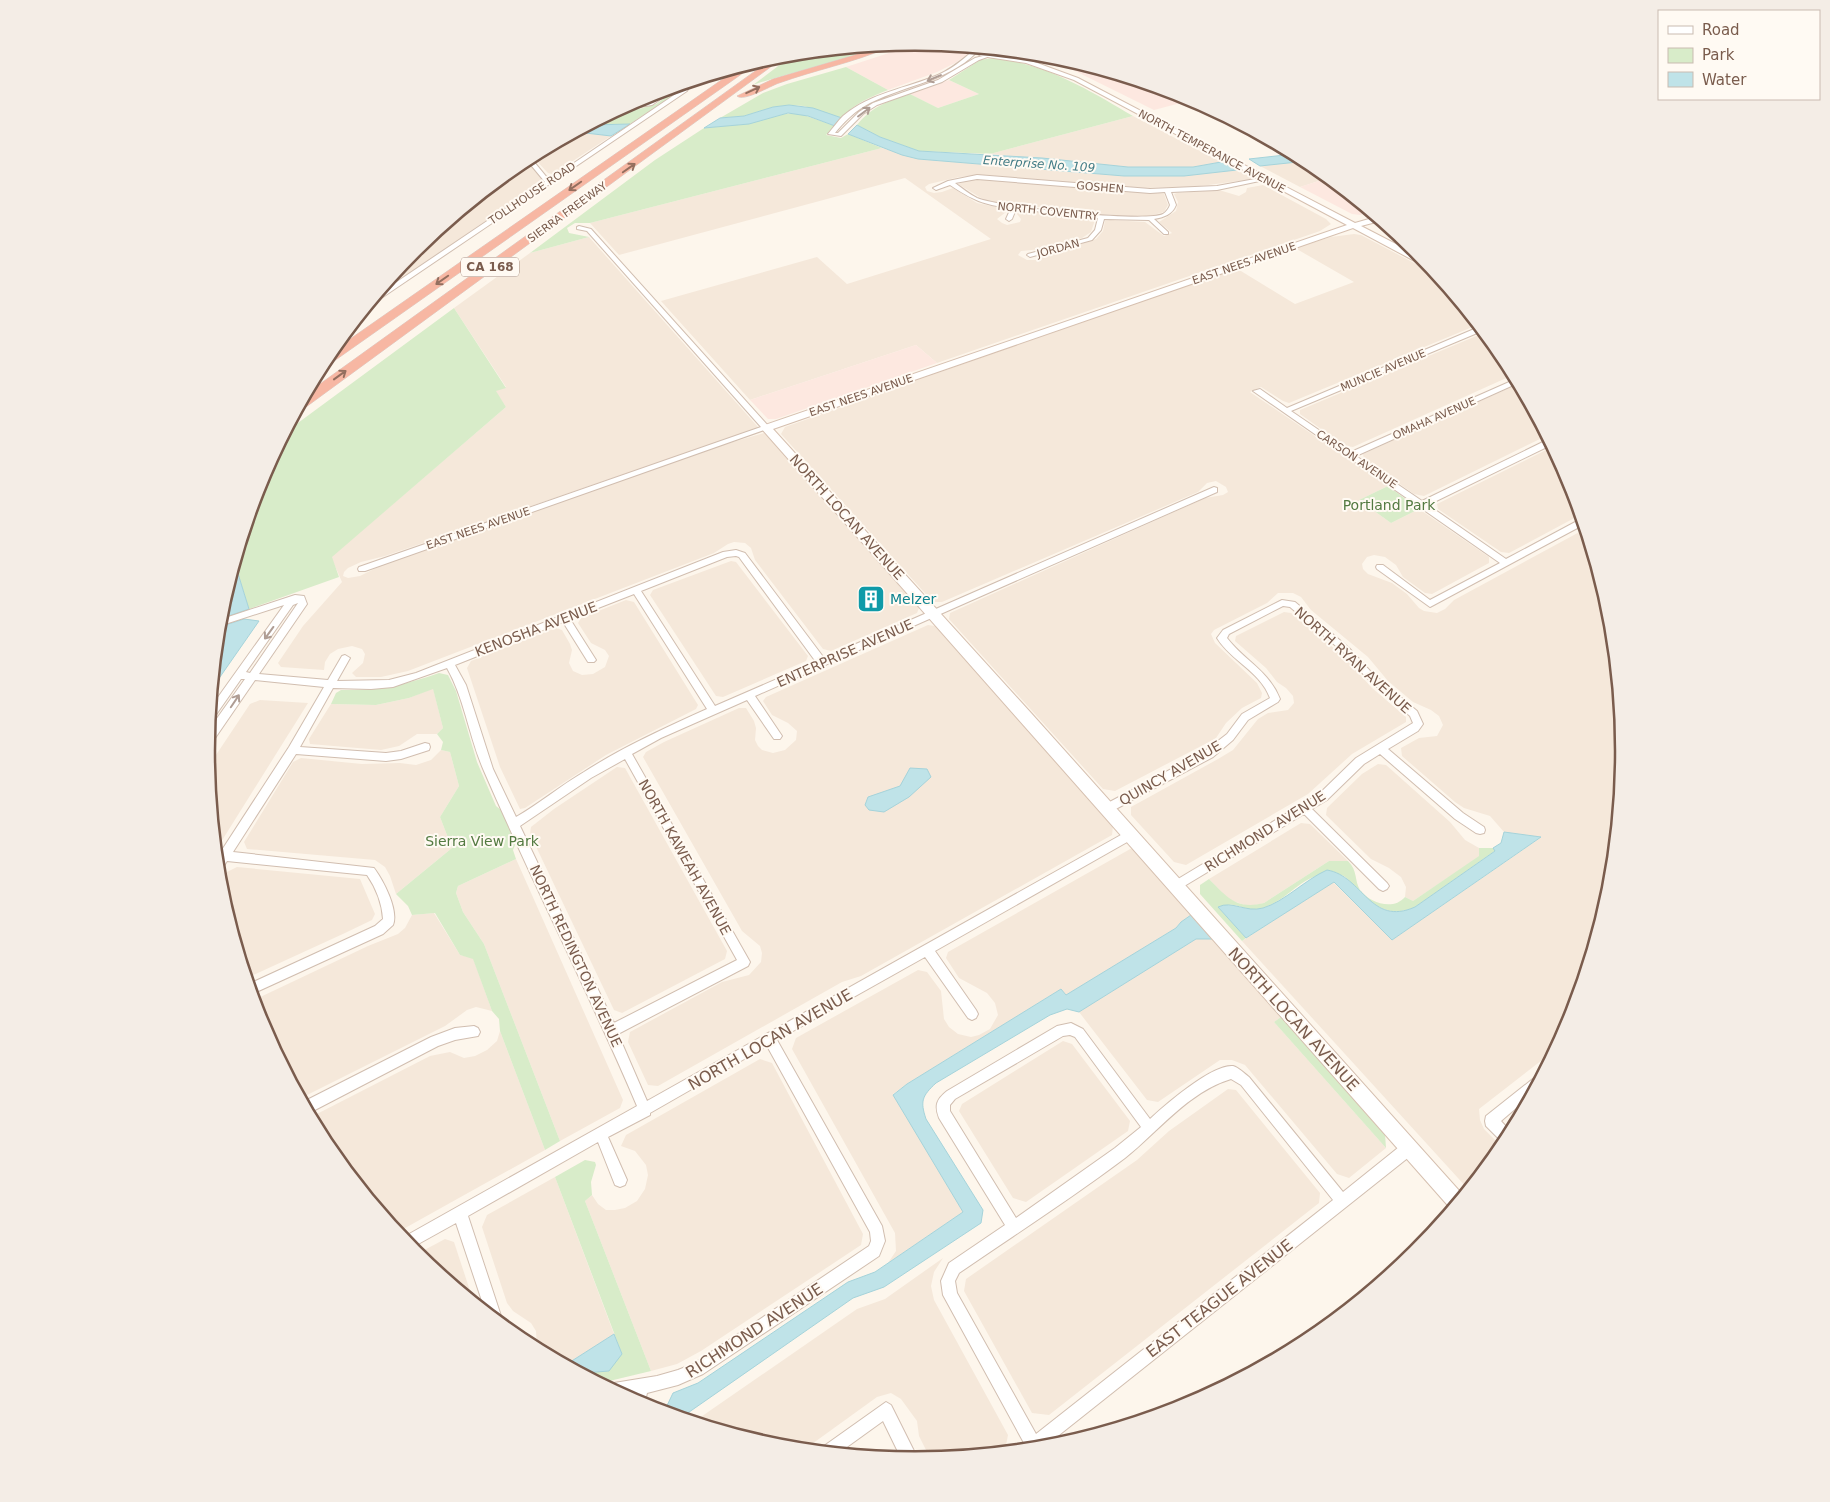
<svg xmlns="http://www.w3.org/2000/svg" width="1830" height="1502" font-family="'DejaVu Sans',sans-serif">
<rect width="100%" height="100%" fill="#fdf6ec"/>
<g fill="#f5e8da">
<polygon points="1133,116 1221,162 1193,167 1128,167 990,154"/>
<polygon points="577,132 611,136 553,174 548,173 532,156"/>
<polygon points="882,148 918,159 1124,176 1184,176 1237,170 1254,179 1193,187 1143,188 983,175 959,177 929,184 925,187 927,191 934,193 942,192 953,188 977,203 1005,209 1007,210 1006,212 997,219 1002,223 1007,225 1020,222 1021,219 1017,214 1017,211 1021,210 1095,220 1091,232 1082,238 1042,249 1021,251 1018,255 1027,260 1036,260 1048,254 1096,239 1103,231 1105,221 1110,220 1145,222 1164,236 1172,233 1159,222 1176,211 1178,202 1174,194 1177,193 1219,190 1239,196 1246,192 1247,188 1263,185 1326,219 1331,224 1320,231 937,363 916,345 750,400 661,301 817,257 847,284 991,239 905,178 619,255 590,223"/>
<polygon points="526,159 545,182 376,296 414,250"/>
<polygon points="1307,161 1328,178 1300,187 1260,166"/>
<polygon points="988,179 1116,191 1161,193 1164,194 1168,205 1164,212 1147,217 1089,213 986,201 958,184 970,180"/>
<polygon points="1354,234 1361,235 1435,274 1476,323 1470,328 1289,403 1283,401 1261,387 1250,392 1388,486 1359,500 1391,523 1419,509 1489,557 1489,563 1432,594 1425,593 1403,577 1396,565 1385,557 1374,555 1367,557 1362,564 1363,569 1368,574 1392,583 1407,594 1419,608 1424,611 1437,613 1445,609 1454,600 1585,529 1610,613 1623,741 1619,747 1623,753 1610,890 1569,1022 1555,1050 1479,1109 1480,1120 1484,1129 1502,1147 1468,1189 1242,941 1333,882 1392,940 1540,838 1504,832 1490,816 1464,808 1455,802 1402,756 1401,748 1419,738 1437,736 1443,725 1439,716 1431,710 1413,702 1388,681 1368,657 1311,610 1301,597 1293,593 1278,593 1267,603 1214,630 1211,634 1215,643 1257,683 1262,693 1261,698 1242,708 1226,723 1216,738 1205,744 1115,791 1103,789 949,619 950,613 1205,498 1223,495 1228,492 1226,487 1216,481 1207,483 1198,492 942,602 933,602 781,434 785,427 1236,268 1295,304 1354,282 1295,248 1331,237"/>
<polygon points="589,237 758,427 756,429 385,556 361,562 348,568 344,572 343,576 348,578 360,576 382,565 454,538 726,444 764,433 804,474 810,485 919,608 917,613 831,651 823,649 755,560 751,548 745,543 734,542 728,544 714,553 408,671 381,677 356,677 352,673 363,663 365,654 362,649 352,646 338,649 330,654 325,662 324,670 281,667 278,663 303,626 342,582 331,557 506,407 495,391 506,387 454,308 530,253"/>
<polygon points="1481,334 1485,334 1504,358 1513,375 1353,447 1345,446 1300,414 1300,410"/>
<polygon points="1518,384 1546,436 1424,496 1414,494 1364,459 1363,454"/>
<polygon points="1552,447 1570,480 1580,515 1509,553 1501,552 1438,509 1437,504"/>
<polygon points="731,561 736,562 808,656 806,661 723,697 716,696 650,595 653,590"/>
<polygon points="626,600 634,602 698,705 696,709 606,755 525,808 520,809 500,767 467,668 471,661 556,628 562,630 570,644 572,650 569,663 573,671 582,675 593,674 605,667 609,656 605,650 591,643 578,623 581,618"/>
<polygon points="1284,612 1291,613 1342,655 1372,688 1406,717 1406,722 1352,754 1308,794 1186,865 1174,862 1131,815 1131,807 1218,759 1233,750 1258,719 1268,713 1288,710 1294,703 1293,696 1286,688 1277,682 1266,668 1235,641 1236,636"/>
<polygon points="928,625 935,626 1113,826 1112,835 861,976 842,982 658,1086 648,1085 628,1042 630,1032 722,982 749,975 761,962 762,953 760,946 742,931 643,757 646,752 664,742 739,708 746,708 754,721 756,728 755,740 758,746 762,750 773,753 785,750 796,740 797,731 788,723 772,715 763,701 766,697"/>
<polygon points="433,688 443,728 437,734 417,734 399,746 381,750 310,744 309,739 331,704 376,705 409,698"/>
<polygon points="260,700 308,703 216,850 208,767 250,704"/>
<polygon points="441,750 450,752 459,786 440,817 452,848 396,894 390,876 385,867 375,860 247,849 244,842 293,762 301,758 362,764 400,763 416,765 431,760"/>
<polygon points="1378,764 1386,765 1450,822 1465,840 1479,848 1480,856 1413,901 1405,897 1406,887 1401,877 1389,868 1371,859 1326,815 1327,808 1362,774"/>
<polygon points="617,767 625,768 727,951 725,959 622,1013 614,1010 530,834 531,827 554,809"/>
<polygon points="1301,823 1310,824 1348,861 1329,861 1264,903 1256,905 1247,906 1228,899 1209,879"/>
<polygon points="1132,848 1191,915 1181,922 1176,928 1066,995 1061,989 907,1084 893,1094 963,1212 888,1263 896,1251 895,1233 792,1049 796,1038 918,970 927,972 941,991 944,1019 949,1027 958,1034 971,1037 979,1035 990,1029 998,1015 995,1003 987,993 959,978 946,958 948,952"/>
<polygon points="516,859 623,1100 620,1108 560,1141 484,944 463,912 456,893 458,886"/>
<polygon points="237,867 360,879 375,914 372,920 345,933 247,978 220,884 227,872"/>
<polygon points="434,913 460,955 473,958 492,1011 476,1007 467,1010 445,1026 301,1098 260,1022 254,1000 368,946 398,934 405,928 412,915"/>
<polygon points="1196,939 1212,939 1281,1017 1274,1022 1386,1148 1349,1178 1337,1174 1245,1065 1232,1060 1220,1060 1158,1102 1147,1100 1079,1012"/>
<polygon points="500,1031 545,1150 398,1232 326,1144 311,1117 430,1056 450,1052 464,1058 475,1056 487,1050 497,1041"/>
<polygon points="1063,1041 1072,1044 1130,1121 1128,1131 1026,1202 1013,1198 959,1111 962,1104"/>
<polygon points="760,1059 772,1063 863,1234 861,1245 701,1351 677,1364 651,1371 585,1201 592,1195 598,1204 606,1210 615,1210 625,1208 637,1201 645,1189 648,1175 646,1165 635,1151 621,1146 626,1135"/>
<polygon points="1228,1089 1236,1090 1320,1193 1319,1203 1049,1415 1032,1413 964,1291 966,1279 1137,1160 1169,1131"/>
<polygon points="555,1177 614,1334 567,1364 537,1348 536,1331 531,1323 513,1311 507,1303 482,1227 487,1215"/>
<polygon points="445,1239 454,1242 473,1300 417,1254"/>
<polygon points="943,1258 934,1272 931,1286 934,1300 1008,1435 1006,1445 997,1451 930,1458 919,1436 917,1421 901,1399 891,1393 877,1397 805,1449 776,1446 695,1421 857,1309 885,1299"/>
</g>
<g fill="#fde8e0">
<polygon points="908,43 944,45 962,50 968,54 955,63 937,72 888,90 846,67 895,51"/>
<polygon points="1074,63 1186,97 1192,100 1154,110 1063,65"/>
<polygon points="949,80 979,94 938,108 910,94"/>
<polygon points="1328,178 1369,212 1360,215 1352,214 1300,187"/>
<polygon points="916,345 937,363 776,419 768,419 750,400"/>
</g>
<g fill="#d8ecc9">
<path d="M875,47c-39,17 -82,24 -122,38l41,-31z"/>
<path d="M993,58c52,5 96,32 140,58l-143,38 -71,-3 -39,-14 -23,-12c14,-18 33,-25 53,-31l28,14 41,-14 -30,-14 31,-20z"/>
<path d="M846,67l42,23c-17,7 -34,13 -46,28l-38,-12 -15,-1 -16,2 -29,9 -24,2 43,-25 24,-9z"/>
<polygon points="682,86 681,90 630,124 590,125 618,110 639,109 656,104"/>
<polygon points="798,113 835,126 826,135 841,138 848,134 882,148 590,223 575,223 567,228 569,233 589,237 530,253 655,160 704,128 745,124 785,114"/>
<polygon points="454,308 506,388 496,391 506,407 332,557 339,577 249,609 235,564 261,480 287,431"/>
<polygon points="1388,486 1419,509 1391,523 1359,500"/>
<path d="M439,673l9,2 8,16 21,71 19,44 5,4 15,33 -3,7 3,9 -58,27 -2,7 7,19 21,32 76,197 -15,9 -45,-119 -1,-12 -7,-8 -19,-52 -13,-4 -25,-42 -23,2 -4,-9 -12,-12 56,-46 -12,-31 19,-31 -9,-34 -9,-2 2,-8 -6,-8 6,-6 -10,-39 -24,9 -33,7 -45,-1 5,-11 5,-3c37,1 64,-5 98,-17z"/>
<path d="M1479,848h14l3,2 -81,57c-28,12 -43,-3 -62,-22 -4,-4 -7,-9 -12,-10 -36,-8 -49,24 -78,33 -14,4 -18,-1 -30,-3 -4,-1 -11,2 -15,2l28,31 -4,3 -42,-47v-9l9,-6c18,18 27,31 55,24l65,-42h19c10,10 6,19 12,29 10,13 33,21 45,7l8,4 66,-45z"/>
<polygon points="1281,1017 1385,1134 1386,1148 1274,1022"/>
<polygon points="585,1160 595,1162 596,1165 591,1182 592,1195 585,1201 651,1371 601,1383 584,1373 595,1371 622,1354 555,1177"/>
</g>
<g fill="#bfe3e8" stroke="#a5d3da">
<polygon points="789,105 813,108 842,118 835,126 808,116 788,113 749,124 704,128 720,118 744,116 773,107"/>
<polygon points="630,124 611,136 577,132 590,125"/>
<polygon points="857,125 880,137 919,151 1042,158 1128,167 1193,167 1221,162 1230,165 1237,170 1184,176 1124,176 918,159 902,155 848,134"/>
<polygon points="1294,154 1307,161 1260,166 1249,159"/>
<polygon points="235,564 249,609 220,619 220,612"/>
<polygon points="244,619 259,621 213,687 219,627"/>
<polygon points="910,768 927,769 931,777 909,797 884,812 869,810 865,805 868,797 900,786"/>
<path d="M1504,832l37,5 -149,103 -58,-58 -88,56 -28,-31c14,-7 28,6 45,1 21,-6 43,-29 64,-38 36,6 43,57 88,37l80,-56 -2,-3 8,-5z"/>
<path d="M1191,915l21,24h-16l-117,73 -12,-3 -17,6 -114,68c-14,13 -16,18 -10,36l57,91 -2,13 -97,64 -31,11 -171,119 -18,-5 9,-19 25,-10 150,-101 27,-10 88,-60 -70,-117 14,-11 154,-95 5,6 110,-67 5,-6z"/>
<polygon points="614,1334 622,1354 609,1371 584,1373 567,1364"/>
</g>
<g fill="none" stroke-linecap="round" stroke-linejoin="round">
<g stroke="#d1beb0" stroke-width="2">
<g id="street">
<path d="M973,51l4,1c-32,32 -77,33 -114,55 -11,7 -20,16 -28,26h3l21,-21 14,-9 65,-23 37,-22 16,-4 2,1 -14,5 -37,22 -65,23 -14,9 -22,22 -13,-2c5,-6 10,-13 15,-18 27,-23 64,-28 95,-41 14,-6 24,-15 35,-24z"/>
<polygon points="687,83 690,86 687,91 374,303 370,303 376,296 545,182 526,159 530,157 549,180 683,89 685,86 682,85"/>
<path d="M679,86l-27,19 -33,5c9,-5 18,-4 28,-7 11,-3 20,-14 32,-17z"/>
<path d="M977,175l173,14 67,-3 49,-9 3,2 -52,11 -46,2 5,13c-4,10 -12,12 -22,14l14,13v2h-4l-15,-14 -45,-1 -3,11 -9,10 -62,17 -3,-2 1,-1 60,-16 7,-8 3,-12 -82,-9 -4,10 -3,2 -3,-2 5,-11c-28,-3 -38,-8 -61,-23l-14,5 -3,-2 15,-7zM977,179l173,14 15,-1 5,13c-1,3 -4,7 -7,9 -18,9 -166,-7 -186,-16 -8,-4 -15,-10 -22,-15z"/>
<polygon points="579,226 591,229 770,428 365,571 359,571 358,569 359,567 761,427 587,231 577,229 577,227"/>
<polygon points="1479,327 1482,331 1291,411 1351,452 1516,379 1518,383 1356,456 1422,501 1547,440 1551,445 1428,505 1506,559 1579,520 1582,519 1583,525 1430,607 1377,569 1376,567 1377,565 1383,565 1430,600 1500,563 1253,391 1260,389 1287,408"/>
<path d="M1214,487l3,1v4l-462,204 25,37 2,3 -2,3h-6l-27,-39 -86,38 -29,16 118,208 -2,4 -130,68 29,67 481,-270 4,-1 4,1 1,3 -1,3 -201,114 41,59 2,4 -2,4 -4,2 -4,-2 -43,-61 -148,83 105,186 3,15 -6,15 -176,118 -25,11 -31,8 -3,13 -13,-7v-4l-5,1 -18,-10 6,-3 43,-7 21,-6 15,-6 176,-118 2,-5 -1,-9 -103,-186 -117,67v2l-42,22 19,43 -2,5 -5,2 -5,-2 -17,-43 -130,74 34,103 -1,4 -16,-13 -29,-87 -45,25 -9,-10 235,-132c-48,-113 -104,-222 -153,-335 -15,-34 -19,-71 -37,-103l-54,19 -22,2 -38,-1 -33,59 86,6 15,-2 24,-8 4,1 1,3 -1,3 -28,9 -15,2 -90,-7 -63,98 141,16c9,12 25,42 19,57l-10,9 -131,60 -3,-10 126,-58 8,-7c-1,-16 -7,-31 -16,-44l-140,-14 -5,8 -4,2 -1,-13 3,-5 69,-106 35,-60 -69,-7 -44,64 -4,1 1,-14 37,-52h-4l-28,40 -3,1 1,-13 73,-102 -65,21v-6l76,-25 9,1 3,8 -48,70 69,6 14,-24 3,-1 5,3 -13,23 52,-1 27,-7 307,-121 13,-2 9,3 79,105zM736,556l3,1 77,105 -101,44 -74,-115 86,-34zM634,594l73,115c-42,19 -84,38 -123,63 -24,14 -45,32 -68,45l-23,-48 -27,-84 -11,-20 108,-43 25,40h6l2,-2 -26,-41zM298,603l-48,70 -4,-1 47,-67zM625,759l112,201 -123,63 -94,-197 71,-48z"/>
<path d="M1282,600l13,2 54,46 23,25 45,38 6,13 -5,7 -30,18 75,64 21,14 1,3 -1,3 -4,1 -4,-1 -21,-14 -75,-65 -16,10 -37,36 -15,9 75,74 2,3 -2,3 -4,2 -4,-2 -75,-75 -123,74 -4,2 -4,-2 -2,-3 2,-3 146,-88 37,-36 57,-35 -3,-7 -44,-39 -23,-25 -53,-45 -7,-1 -54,28 -2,4c17,22 42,33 53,61l-2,3 -30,18 -15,20 -20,17 -101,54 -4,1 -4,-1 -1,-3 1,-3 101,-54 22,-17 15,-20 28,-16c-10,-27 -39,-37 -53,-60l6,-8z"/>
<path d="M1071,1023l12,6 67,90c15,-14 62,-55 83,-53 5,1 12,8 16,11l94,115 61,-49 5,-2 5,2 2,5 -2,5 -370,294 -21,2 1,-6 -81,-148 -2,-14 8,-18 56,-38 -66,-107c-5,-13 -2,-19 8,-27l110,-65zM1070,1035l5,2 66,90 -26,21 -99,70 -66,-107v-6l5,-6 108,-63zM1231,1079l10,6 92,115 -297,234 -79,-141 -2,-12 4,-8c55,-38 112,-74 166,-115 34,-27 63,-66 106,-79z"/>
<polygon points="474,1026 478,1028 480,1032 478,1036 455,1040 438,1046 311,1112 309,1112 303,1102 431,1037 455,1028"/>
<polygon points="1538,1076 1540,1077 1529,1097 1501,1121 1511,1132 1505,1143 1503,1143 1486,1126 1485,1121 1486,1116 1534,1078"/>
<polygon points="886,1402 891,1405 918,1459 901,1458 883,1421 840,1452 822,1450 824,1446"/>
</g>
</g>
<g stroke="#d6c0b0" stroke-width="2">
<polygon id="secondary" points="965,47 974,48 984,53 1002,52 1001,55 1029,60 1078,78 1355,223 1376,217 1380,221 1361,226 1423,258 1429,266 1424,266 1353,228 773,429 1031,713 1463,1195 1451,1209 761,428 762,426 1347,225 1074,80 1026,63 981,56"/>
</g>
<g stroke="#dad1cd" stroke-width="1">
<g id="highway">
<path d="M887,45v3c-35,15 -72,22 -108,35 -9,3 -35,19 -42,13l36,-17 82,-24 21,-9z"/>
<polygon points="787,55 306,407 299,407 306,394 776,56"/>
<polygon points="754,63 753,66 327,366 321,366 330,353 740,67"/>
</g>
</g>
<use href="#street" fill="#fff" fill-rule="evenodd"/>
<use href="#secondary" fill="#fff" fill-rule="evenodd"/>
<use href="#highway" fill="#f7b7a3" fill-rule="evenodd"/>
</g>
<defs><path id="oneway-shaft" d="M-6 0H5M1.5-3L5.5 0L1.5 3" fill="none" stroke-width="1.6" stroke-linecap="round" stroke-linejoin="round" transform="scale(1.25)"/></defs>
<g stroke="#af9d94">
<use href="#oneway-shaft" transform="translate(934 78) rotate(157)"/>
<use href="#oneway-shaft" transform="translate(864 112) rotate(-37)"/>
<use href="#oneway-shaft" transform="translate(269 633) rotate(126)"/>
<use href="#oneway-shaft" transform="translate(235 701) rotate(-56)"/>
</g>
<g stroke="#936e5e">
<use href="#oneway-shaft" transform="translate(753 90) rotate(-25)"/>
<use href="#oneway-shaft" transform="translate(629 168) rotate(-35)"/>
<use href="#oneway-shaft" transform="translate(575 186) rotate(145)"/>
<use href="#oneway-shaft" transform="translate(442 280) rotate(145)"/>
<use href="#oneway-shaft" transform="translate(340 375) rotate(-36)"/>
</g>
<defs>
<g id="building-square" transform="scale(1.4375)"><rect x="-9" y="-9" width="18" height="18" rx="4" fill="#0f9aa8" stroke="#fffaf3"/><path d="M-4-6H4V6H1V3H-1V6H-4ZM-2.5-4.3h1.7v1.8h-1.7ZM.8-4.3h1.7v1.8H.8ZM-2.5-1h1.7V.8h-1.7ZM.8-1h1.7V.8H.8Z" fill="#fff"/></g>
</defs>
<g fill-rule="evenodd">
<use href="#building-square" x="871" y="599"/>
</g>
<g text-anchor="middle" stroke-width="4" stroke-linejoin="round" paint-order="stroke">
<g font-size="11" fill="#7a5c4d" stroke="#fffaf3">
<text transform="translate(1212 151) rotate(28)" y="4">NORTH TEMPERANCE AVENUE</text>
<text transform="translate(1100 187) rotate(5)" y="4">GOSHEN</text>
<text transform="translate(532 193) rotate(-34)" y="4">TOLLHOUSE ROAD</text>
<text transform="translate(1048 211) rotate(6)" y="4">NORTH COVENTRY</text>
<text transform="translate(567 212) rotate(-36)" y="4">SIERRA FREEWAY</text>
<text transform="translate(1058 248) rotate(-15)" y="4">JORDAN</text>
<text transform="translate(1244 263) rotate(-19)" y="4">EAST NEES AVENUE</text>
<text transform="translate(1383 370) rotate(-23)" y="4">MUNCIE AVENUE</text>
<text transform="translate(861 395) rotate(-19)" y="4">EAST NEES AVENUE</text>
<text transform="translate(1434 418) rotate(-24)" y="4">OMAHA AVENUE</text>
<text transform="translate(1357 459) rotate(34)" y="4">CARSON AVENUE</text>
<text transform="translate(478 528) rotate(-19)" y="4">EAST NEES AVENUE</text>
</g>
<g font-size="12" font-style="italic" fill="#437c86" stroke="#fffaf3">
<text transform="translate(1039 164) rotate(4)" y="4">Enterprise No. 109</text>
</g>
<rect fill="#fffaf3" stroke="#a28b7f" stroke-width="1" x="461" y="257.5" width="58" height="19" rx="4"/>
<g font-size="12" font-weight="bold" fill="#7a5c4d">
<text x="490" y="271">CA 168</text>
</g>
<g font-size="14" fill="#537a41" stroke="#fffaf3">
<text x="1389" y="510">Portland Park</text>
<text x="482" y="846">Sierra View Park</text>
</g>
<g font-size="14" fill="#7a5c4d" stroke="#fffaf3">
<text transform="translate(847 517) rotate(48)" y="5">NORTH LOCAN AVENUE</text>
<text transform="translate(536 629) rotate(-21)" y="5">KENOSHA AVENUE</text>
<text transform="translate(845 653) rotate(-24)" y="5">ENTERPRISE AVENUE</text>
<text transform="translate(1353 660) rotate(42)" y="5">NORTH RYAN AVENUE</text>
<text transform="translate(1170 773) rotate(-30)" y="5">QUINCY AVENUE</text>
<text transform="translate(1265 831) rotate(-32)" y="5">RICHMOND AVENUE</text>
<text transform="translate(685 857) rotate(61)" y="5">NORTH KAWEAH AVENUE</text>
<text transform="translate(576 956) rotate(65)" y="5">NORTH REDINGTON AVENUE</text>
</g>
<g font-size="14" fill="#0d838f" stroke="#fffaf3" text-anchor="start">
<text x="890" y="604">Melzer</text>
</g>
<g font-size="16" fill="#7a5c4d" stroke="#fffaf3">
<text transform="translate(1294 1019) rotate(48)" y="6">NORTH LOCAN AVENUE</text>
<text transform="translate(770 1039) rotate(-30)" y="6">NORTH LOCAN AVENUE</text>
<text transform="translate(1219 1298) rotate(-38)" y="6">EAST TEAGUE AVENUE</text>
<text transform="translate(754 1330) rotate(-33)" y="6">RICHMOND AVENUE</text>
</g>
</g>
<path d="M0 0H1830V1502H0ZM215 751a700 700 0 1 1 1400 0a700 700 0 1 1-1400 0Z" fill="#f4ede6" fill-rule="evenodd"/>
<path fill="none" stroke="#7a5c4d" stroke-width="2.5" d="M215 751a700 700 0 1 1 1400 0a700 700 0 1 1-1400 0Z"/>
<rect x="1658" y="10" width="162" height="90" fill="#fffaf3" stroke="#cabbb1"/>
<rect x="1668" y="26" width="25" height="8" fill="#ffffff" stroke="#cabbb1"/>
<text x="1702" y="35" font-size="15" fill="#7a5c4d">Road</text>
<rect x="1668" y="48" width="25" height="15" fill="#d8ecc9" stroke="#cabbb1"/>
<text x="1702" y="60" font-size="15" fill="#7a5c4d">Park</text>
<rect x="1668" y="72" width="25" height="15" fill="#bfe3e8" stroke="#cabbb1"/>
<text x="1702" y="85" font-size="15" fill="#7a5c4d">Water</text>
</svg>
